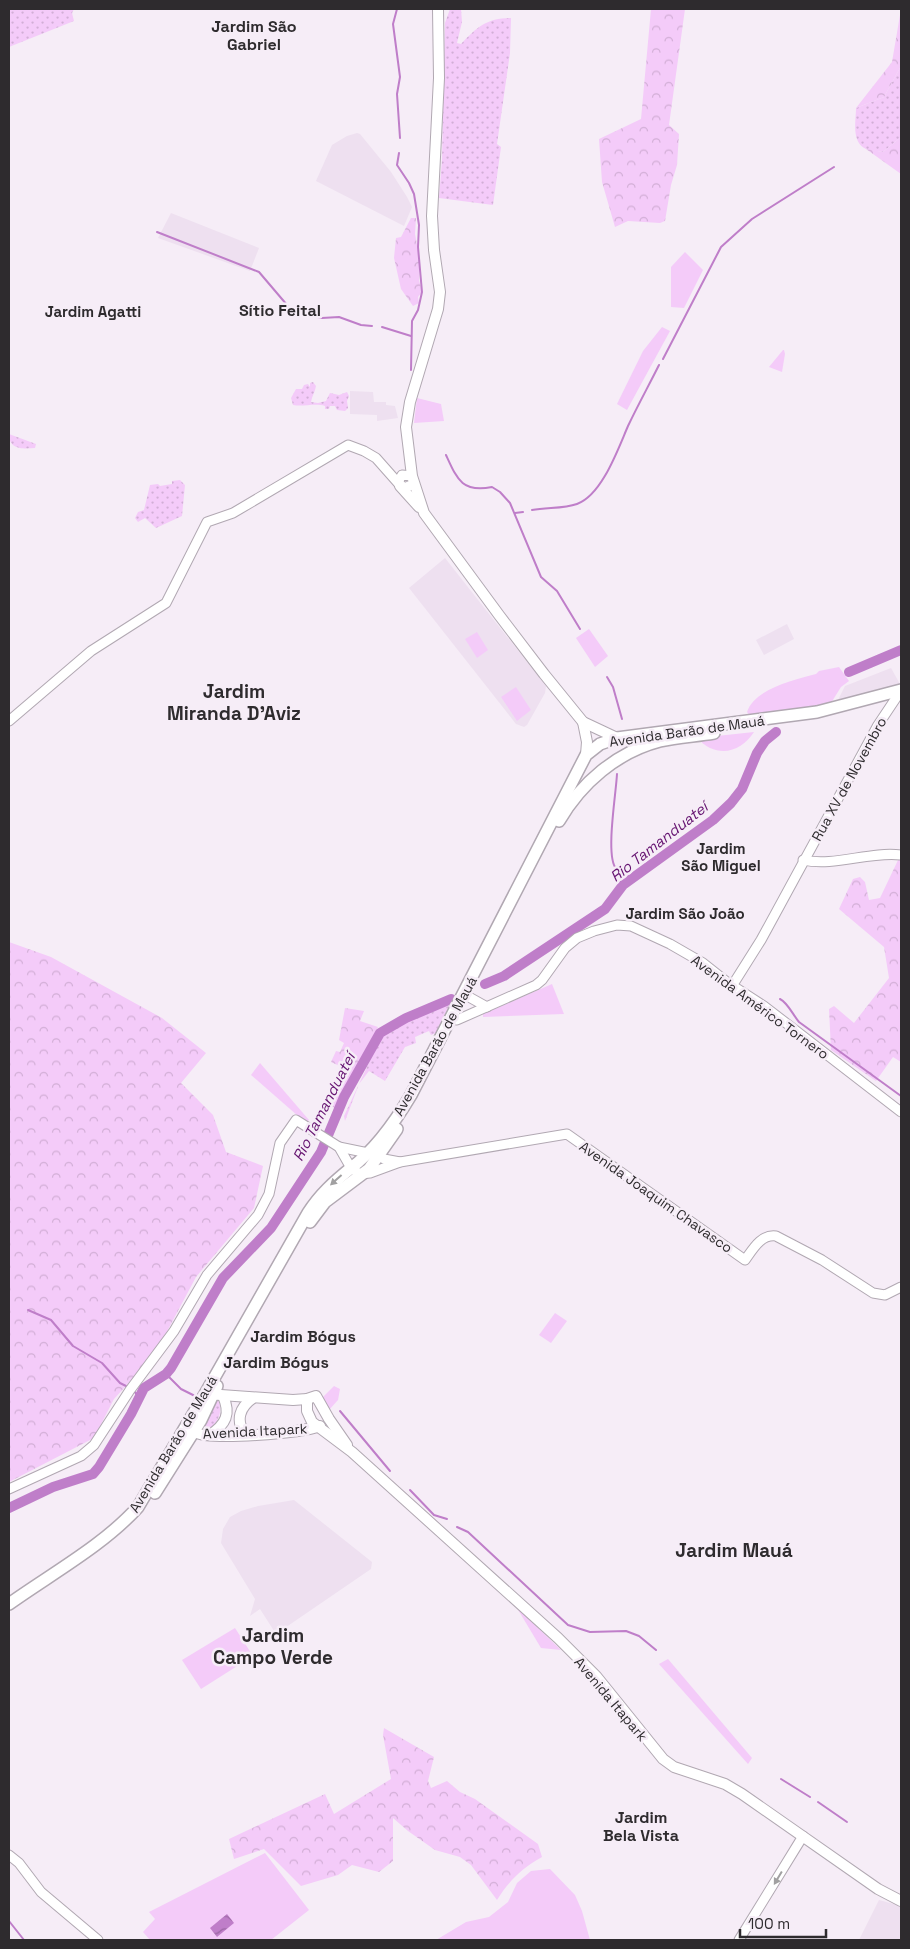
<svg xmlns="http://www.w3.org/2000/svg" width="910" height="1949" font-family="'Space Grotesk',sans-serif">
<defs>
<pattern id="grass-dots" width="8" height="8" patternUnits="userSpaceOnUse" patternTransform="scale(1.25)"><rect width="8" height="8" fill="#f4cbf9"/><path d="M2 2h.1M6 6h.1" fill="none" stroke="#d2aed6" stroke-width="1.8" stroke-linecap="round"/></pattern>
<pattern id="forest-crowns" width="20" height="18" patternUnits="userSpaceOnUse" patternTransform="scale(1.25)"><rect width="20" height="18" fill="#f4cbf9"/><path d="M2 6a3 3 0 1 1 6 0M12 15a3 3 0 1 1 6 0" fill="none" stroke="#d2aed6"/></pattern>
<pattern id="water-waves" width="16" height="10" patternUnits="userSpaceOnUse" patternTransform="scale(1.25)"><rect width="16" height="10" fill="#bf7ec9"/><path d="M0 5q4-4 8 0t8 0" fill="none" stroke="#9c67a4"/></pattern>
</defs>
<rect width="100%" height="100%" fill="#f6edf7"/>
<g fill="#eee0f0">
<polygon points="357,133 360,134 391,172 407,197 412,207 404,226 316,181 332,145 347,136"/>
<polygon points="171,213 259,248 250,271 158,238"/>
<polygon points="350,391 373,392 374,402 386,402 386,405 395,406 398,418 377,421 377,415 350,414"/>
<polygon points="445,558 546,686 545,693 527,725 524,727 516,724 409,588"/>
<polygon points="787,624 794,639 764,655 756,640"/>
<polygon points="891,668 901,686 837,702 845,686"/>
<polygon points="294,1500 372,1562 371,1569 276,1634 260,1609 250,1616 255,1599 221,1543 223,1529 230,1517 241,1511 258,1506"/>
<polygon points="879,1900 901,1906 900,1940 859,1940"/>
</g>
<g fill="url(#grass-dots)">
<polygon points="9,9 74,9 72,13 74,21 9,47"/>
<path d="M450,9h11l1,13 -5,21 4,1c16,-17 26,-26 50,-26l-1,35 -13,91 4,3 -8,58 -54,-7 3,-38 3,-137z"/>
<path d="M901,66v71l-18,15c-5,-1 -12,-1 -17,-3 -15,-7 -10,-28 -10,-41l28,-11z"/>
<path d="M313,382l3,4c-1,6 -4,10 -5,16l7,1 8,-2 4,-8 9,2 8,-3 2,4 -2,5 1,7 -3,3 -8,-1 -2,-4h-5l-1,3h-4v-3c-10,-3 -22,1 -32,-1l-2,-7 5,-9h6l2,-4 4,-1 2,3v-4z"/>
<path d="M9,434l27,10 -1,4c-12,1 -26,2 -26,-14z"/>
<polygon points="180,480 185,485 182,516 156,528 145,518 138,522 135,518 138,512 144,510 150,485 158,484 160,486 172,484 172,481"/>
<path d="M451,1001l-15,32 -5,2 -2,-4 -14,6 1,6 -11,4 -20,34 -16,-10 -10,13 -14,37 -1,-5 37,-79c19,-18 46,-27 70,-36z"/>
<path d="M214,1400l5,1c3,12 0,19 -9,28l-9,-1z"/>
</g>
<g fill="url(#forest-crowns)">
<polygon points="651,9 685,9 669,125 679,134 677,165 671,185 665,221 660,223 628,221 615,227 602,182 599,139 641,119"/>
<polygon points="901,9 901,66 884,97 856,108 892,62"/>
<polygon points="901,137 901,174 866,149 883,152"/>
<polygon points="411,218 416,218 415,234 419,255 419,280 422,292 418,297 419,303 413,306 401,289 394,258 396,238 401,237"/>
<polygon points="899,858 901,858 901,1062 893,1057 876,1081 831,1050 829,1009 834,1006 854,1023 889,978 884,947 839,909 853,879 860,877 865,882 869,900 880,898"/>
<polygon points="9,942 51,957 162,1018 206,1053 181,1083 213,1115 226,1152 263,1166 254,1208 196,1277 155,1354 114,1399 94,1438 9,1482"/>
<polygon points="345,1008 364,1011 360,1021 378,1027 355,1069 337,1109 331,1106 346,1069 331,1062 336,1051 340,1052 344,1043 339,1040"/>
<path d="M384,1728l50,29 -6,24 3,7 16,-7 13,11 15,7 63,45 4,13c-20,11 -33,24 -45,43l-26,-35 -11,-8 -25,-7 -27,-19 -15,-13v43l-14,11 -27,-7 -14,10 -37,11 -37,-37 -30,10 -5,-20 96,-45 9,20 57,-35 -8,-44z"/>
</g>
<g fill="#f4cbf9">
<polygon points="685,252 703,270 684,308 671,307 671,267"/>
<polygon points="662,327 670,331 627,410 617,404 643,351"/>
<polygon points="783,350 784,350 785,354 782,372 769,367"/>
<polygon points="417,398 441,404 444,421 414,423"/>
<polygon points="589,629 608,656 595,667 576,638"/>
<polygon points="477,632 488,650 477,658 465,639"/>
<path d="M839,667l10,14 -8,6 -10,16 -80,14 -4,-5c8,-24 48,-32 69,-38l3,-3z"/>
<polygon points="516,687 531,710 517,721 501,697"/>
<path d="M754,732c-10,15 -26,24 -44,16 -5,-3 -9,-5 -12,-10z"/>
<polygon points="552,984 564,1014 483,1017 483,1014"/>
<polygon points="260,1063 309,1120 306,1123 251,1075"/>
<polygon points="555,1313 567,1321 551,1343 539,1335"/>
<polygon points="334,1386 340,1389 338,1400 329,1410 322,1398"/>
<polygon points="517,1608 561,1650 541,1648"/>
<polygon points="235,1628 253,1656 201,1689 182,1660"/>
<polygon points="668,1659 752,1758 748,1764 659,1664"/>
<polygon points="265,1853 309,1910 271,1940 150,1940 143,1932 155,1919 149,1912"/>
<polygon points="550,1869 575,1895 582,1911 590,1940 436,1940 466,1922 489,1917 508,1902 517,1883 531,1871"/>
</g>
<polygon fill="url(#water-waves)" points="227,1914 234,1923 217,1937 210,1928"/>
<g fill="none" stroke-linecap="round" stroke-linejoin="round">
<g stroke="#bf7ec9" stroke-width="2">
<polyline points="397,9 393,24 400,77 397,94 400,138"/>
<polyline points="399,153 397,165 409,183 414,194 419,225 418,247 422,292 418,310 412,321 411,370"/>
<polyline points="157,232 259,272 293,312 322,318 339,317 361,325 372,326"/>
<polyline points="382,327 411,336"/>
<polyline points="663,359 721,247 752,219 834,167"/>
<path d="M446,455c11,24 16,38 46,32l8,5 10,11 31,74 16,14 23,38"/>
<path d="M532,510c15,-3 31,-1 45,-6 25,-9 41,-55 51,-78 10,-21 21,-41 31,-61"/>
<polyline points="515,513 523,512"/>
<polyline points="607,677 613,687 622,719"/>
<path d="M617,774c-1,20 -11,78 -2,93 3,6 8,11 12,15"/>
<path d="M780,999c8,4 13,16 19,23l102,74"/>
<polyline points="28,1310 51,1320 73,1346 102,1363 120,1383 126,1386"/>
<polyline points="166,1374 181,1389 195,1396"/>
<polyline points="133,1390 139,1397"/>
<polyline points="340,1411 390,1471"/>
<polyline points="410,1490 434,1515 447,1519"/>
<polyline points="457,1527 468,1532 568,1625 590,1632 626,1631 639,1636 656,1650"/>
<polyline points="781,1779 810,1797"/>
<polyline points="818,1802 847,1822"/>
<polyline points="9,1921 24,1940"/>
</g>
<g stroke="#bf7ec9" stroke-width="10">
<polyline points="849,672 901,650"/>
<polyline points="485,984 504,976 605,909 623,885 713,820 731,803 742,789 757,753 765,741 776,732"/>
<polyline points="9,1508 53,1487 93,1474 99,1467 131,1414 144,1388 166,1374 171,1368 223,1278 271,1228 321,1152 344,1097 380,1033 406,1018 451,999"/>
</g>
<g stroke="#b1a8b2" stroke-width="11">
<g id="tertiary">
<polyline points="412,476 402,475 398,482 404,488 414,484"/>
<polyline points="9,721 91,651 166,603 207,522 233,513 348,445 364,451 376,458 399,484"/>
<path d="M803,860c32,7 66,-9 98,-5"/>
<polyline points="732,986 761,940 878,725 896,698"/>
<polyline points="469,997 487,1007"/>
<polyline points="457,1020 536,985 542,980 565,948 577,938 594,931 617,925 631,926 670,944 703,963 727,982 764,1006 901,1112"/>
<polyline points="339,1147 373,1154 384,1159 400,1162"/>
<path d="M9,1489l72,-33 13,-11 36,-55 44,-59 33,-56 51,-60 11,-21 11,-51 16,-23 43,27 12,21 9,6 10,-1 30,-11 167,-28 178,126c8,-11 16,-26 31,-24l46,24 51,33 12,2 16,-8"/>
<polyline points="9,1855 19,1863 41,1892 98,1940"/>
<polyline points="739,1940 803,1836"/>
</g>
</g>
<g stroke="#b1a8b2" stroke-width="12">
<g id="secondary">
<polyline points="438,9 439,78 432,216 434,250 440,292 438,309 410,402 406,427 412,476 424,513 499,615 544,674 583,722 617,738"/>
<polyline points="400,486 419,507"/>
<polyline points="583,722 587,742 586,755"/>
<polyline points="207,1394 293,1400 307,1399 316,1396 329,1419 347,1445"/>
<polyline points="307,1399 307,1411 312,1422 352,1452 558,1638 596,1676 663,1759 674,1767 725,1784 742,1794 878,1889 901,1901"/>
<path d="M194,1432c16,9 107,1 126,-6"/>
<path d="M245,1434c-10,-14 -5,-27 8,-36"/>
<path d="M210,1435c16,-11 21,-21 13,-39"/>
</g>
</g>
<g stroke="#b1a8b2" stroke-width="14">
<g id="primary">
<path d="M559,821c22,-38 58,-69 101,-80 17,-4 36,-5 54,-8"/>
<polyline points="310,1222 325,1202 369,1169 397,1129"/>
<polyline points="155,1493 201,1420 217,1386"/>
<path d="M9,1604c42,-30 95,-59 129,-97l67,-113 103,-181c12,-19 26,-31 43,-45 25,-19 44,-46 60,-73l175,-340 14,-11 17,-6 200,-26 84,-22"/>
</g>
</g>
<use href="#tertiary" stroke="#fff" stroke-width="9"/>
<use href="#secondary" stroke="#fff" stroke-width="10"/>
<use href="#primary" stroke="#fff" stroke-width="11"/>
</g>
<defs><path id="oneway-solid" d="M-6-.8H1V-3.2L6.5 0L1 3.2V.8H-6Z" transform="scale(1.25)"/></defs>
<g fill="#a1a0a1">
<use href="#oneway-solid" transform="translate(336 1180) rotate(138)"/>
<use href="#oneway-solid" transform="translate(778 1878) rotate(121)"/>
</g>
<g text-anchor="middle" stroke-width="5" stroke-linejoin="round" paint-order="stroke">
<g font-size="14" fill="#2e2b2e" stroke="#f6edf7">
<text transform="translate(687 731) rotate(-8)" y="5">Avenida Barão de Mauá</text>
<text transform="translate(849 779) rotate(-61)" y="5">Rua XV de Novembro</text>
<text transform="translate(760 1007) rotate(36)" y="5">Avenida Américo Tornero</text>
<text transform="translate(435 1046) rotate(-61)" y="5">Avenida Barão de Mauá</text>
<text transform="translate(656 1197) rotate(35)" y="5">Avenida Joaquim Chavasco</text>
<text transform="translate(255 1431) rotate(-3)" y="5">Avenida Itapark</text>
<text transform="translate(173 1444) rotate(-59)" y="5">Avenida Barão de Mauá</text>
<text transform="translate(611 1699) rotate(50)" y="5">Avenida Itapark</text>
</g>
<g font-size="15" font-weight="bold" fill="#2e2b2e" stroke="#f6edf7">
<text x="93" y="317">Jardim Agatti</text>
<text x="721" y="854">Jardim<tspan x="721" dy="17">São Miguel</tspan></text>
<text x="685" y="919">Jardim São João</text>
</g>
<g font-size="15" font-style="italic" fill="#651370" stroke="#f6edf7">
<text transform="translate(659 842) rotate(-38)" y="5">Rio Tamanduateí</text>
<text transform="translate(324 1107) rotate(-63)" y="5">Rio Tamanduateí</text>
</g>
<g font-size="16" font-weight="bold" fill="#2e2b2e" stroke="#f6edf7">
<text x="254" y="32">Jardim São<tspan x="254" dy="18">Gabriel</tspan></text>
<text x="280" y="316">Sítio Feital</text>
<text x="303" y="1342">Jardim Bógus</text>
<text x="276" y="1368">Jardim Bógus</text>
<text x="641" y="1823">Jardim<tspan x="641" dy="18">Bela Vista</tspan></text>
</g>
<g font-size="19" font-weight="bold" fill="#2e2b2e" stroke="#f6edf7">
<text x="234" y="698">Jardim<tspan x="234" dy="22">Miranda D'Aviz</tspan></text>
<text x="734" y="1557">Jardim Mauá</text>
<text x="273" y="1642">Jardim<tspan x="273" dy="22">Campo Verde</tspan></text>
</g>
</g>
<rect width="910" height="1949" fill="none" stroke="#2e2b2e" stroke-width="20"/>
<path d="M740 1929v8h86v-8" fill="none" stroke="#2e2b2e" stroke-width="2.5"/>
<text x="748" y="1929" font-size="15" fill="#2e2b2e" stroke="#f6edf7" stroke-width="4" paint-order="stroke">100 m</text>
</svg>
